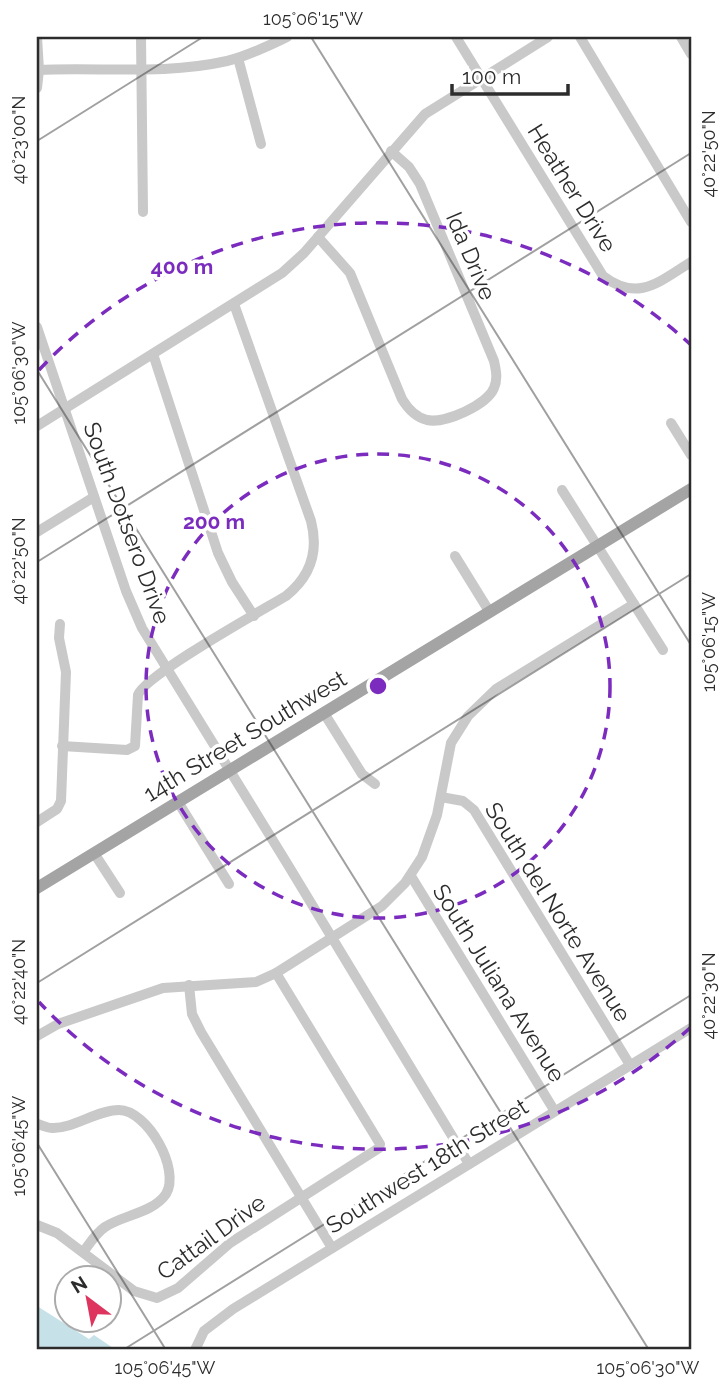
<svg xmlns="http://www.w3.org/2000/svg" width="728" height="1387" font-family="Raleway,sans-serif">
<rect width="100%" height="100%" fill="#fff"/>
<polygon fill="#c7e1e9" points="37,1306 89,1339 94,1335 116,1350 37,1350"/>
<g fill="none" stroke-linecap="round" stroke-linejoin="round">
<g stroke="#c9c9c9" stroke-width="10">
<polyline points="141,37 143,212"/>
<path d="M456,37l147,239c35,27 57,5 88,-14"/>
<polyline points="580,37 691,222"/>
<polyline points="681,37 691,54"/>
<polyline points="238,58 261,144"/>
<path d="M37,70c62,-3 128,5 190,-9 21,-5 41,-15 60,-24"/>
<polyline points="37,88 39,70 37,37"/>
<path d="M318,237l32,36 52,126c6,10 13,18 25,21 18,4 60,-15 67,-32 4,-9 2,-18 0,-27l-74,-177 -11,-17 -18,-16"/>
<polyline points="37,327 126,591 142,628 288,865 469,1164"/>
<polyline points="153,354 218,553 232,582 254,616"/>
<polyline points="671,423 691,455"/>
<polyline points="37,426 282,273 304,253 425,114 548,37"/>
<polyline points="562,490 663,650"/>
<polyline points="37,532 94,497"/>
<polyline points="455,556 489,611"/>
<polyline points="324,713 362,774 375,784"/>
<path d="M62,746l65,4 8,-4 3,-51c7,-20 123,-84 148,-99 24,-19 33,-44 25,-75l-77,-217"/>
<polyline points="441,797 463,801 474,810 630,1065"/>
<polyline points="178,802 229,884"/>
<polyline points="37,822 57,809 61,801 66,672 59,638 60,624"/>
<polyline points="94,853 120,893"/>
<polyline points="411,876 554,1110"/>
<polyline points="189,985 192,1014 201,1032 332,1248"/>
<polyline points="37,1036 58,1024 163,988 256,982 276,973 382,906 405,883 422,857 437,815 451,743 468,716 496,689 634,604"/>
<path d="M37,1124c5,1 10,4 15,4 21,1 45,-18 67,-18 28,0 62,59 47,84 -13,19 -43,21 -61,33 -9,6 -15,16 -21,24"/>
<polyline points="37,1225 57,1233 134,1291 157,1298 178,1288 230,1243 379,1148 380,1144 276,973"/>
<polyline points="195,1350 204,1331 233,1309 691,1028"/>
</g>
<polyline stroke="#a4a4a4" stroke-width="12" points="37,888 691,489"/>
</g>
<path fill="none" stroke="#2c2c2c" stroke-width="2" stroke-opacity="0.45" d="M311,37l380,608M37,141l166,-104M37,370l612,980M37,562l654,-409M37,983l654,-409M37,1143l129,207M123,1350l568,-355"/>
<g fill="none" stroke="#7b2cbf" stroke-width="3.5" stroke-dasharray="12 9">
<circle cx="378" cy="686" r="232"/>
<path d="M691 1027A463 463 0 0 1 39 1002M39 370A463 463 0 0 1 691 345"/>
</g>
<g text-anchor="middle" stroke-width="7" stroke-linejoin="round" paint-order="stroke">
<g font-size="23" fill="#2c2c2c" stroke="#fff">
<text transform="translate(572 188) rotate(58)" y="8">Heather Drive</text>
<text transform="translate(471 256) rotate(67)" y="8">Ida Drive</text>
<text transform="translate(127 523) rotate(70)" y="8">South Dotsero Drive</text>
<text transform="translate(245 736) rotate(-31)" y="8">14th Street Southwest</text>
<text transform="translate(558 912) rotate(58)" y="8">South del Norte Avenue</text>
<text transform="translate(499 983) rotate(58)" y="8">South Juliana Avenue</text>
<text transform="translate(427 1166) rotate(-32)" y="8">Southwest 18th Street</text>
<text transform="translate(211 1237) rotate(-36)" y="8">Cattail Drive</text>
</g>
</g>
<circle cx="378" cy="686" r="10" fill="#7b2cbf" stroke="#fff" stroke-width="3.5"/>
<g font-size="21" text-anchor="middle" font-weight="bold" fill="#7b2cbf" stroke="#fff" stroke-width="7" stroke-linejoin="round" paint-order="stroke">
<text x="182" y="274">400 m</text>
<text x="214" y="529">200 m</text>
</g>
<rect width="728" height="1387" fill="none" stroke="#ffffff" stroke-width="77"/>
<g transform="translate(88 1299) rotate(328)"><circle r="33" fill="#ffffff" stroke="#ababab" stroke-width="2"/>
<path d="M0-5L12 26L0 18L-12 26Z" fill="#dd355d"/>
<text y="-10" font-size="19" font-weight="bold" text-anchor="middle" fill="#2c2c2c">N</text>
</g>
<path d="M452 84v10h116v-10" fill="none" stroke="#2c2c2c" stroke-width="3.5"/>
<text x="462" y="84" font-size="21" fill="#2c2c2c" stroke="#ffffff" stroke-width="5" paint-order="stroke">100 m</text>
<rect x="38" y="38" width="652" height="1310" fill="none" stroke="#2c2c2c" stroke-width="2.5"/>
<g font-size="18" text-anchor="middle" fill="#2c2c2c">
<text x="313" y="25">105°06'15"W</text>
<text transform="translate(19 140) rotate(-90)" y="6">40°23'00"N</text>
<text transform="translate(709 154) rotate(-90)" y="6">40°22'50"N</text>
<text transform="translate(19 373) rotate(-90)" y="6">105°06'30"W</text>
<text transform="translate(19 561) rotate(-90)" y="6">40°22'50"N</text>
<text transform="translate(709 642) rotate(-90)" y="6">105°06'15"W</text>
<text transform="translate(19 982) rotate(-90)" y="6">40°22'40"N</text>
<text transform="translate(709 996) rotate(-90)" y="6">40°22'30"N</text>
<text transform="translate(19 1146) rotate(-90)" y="6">105°06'45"W</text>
<text x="165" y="1374">105°06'45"W</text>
<text x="648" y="1374">105°06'30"W</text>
</g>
</svg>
